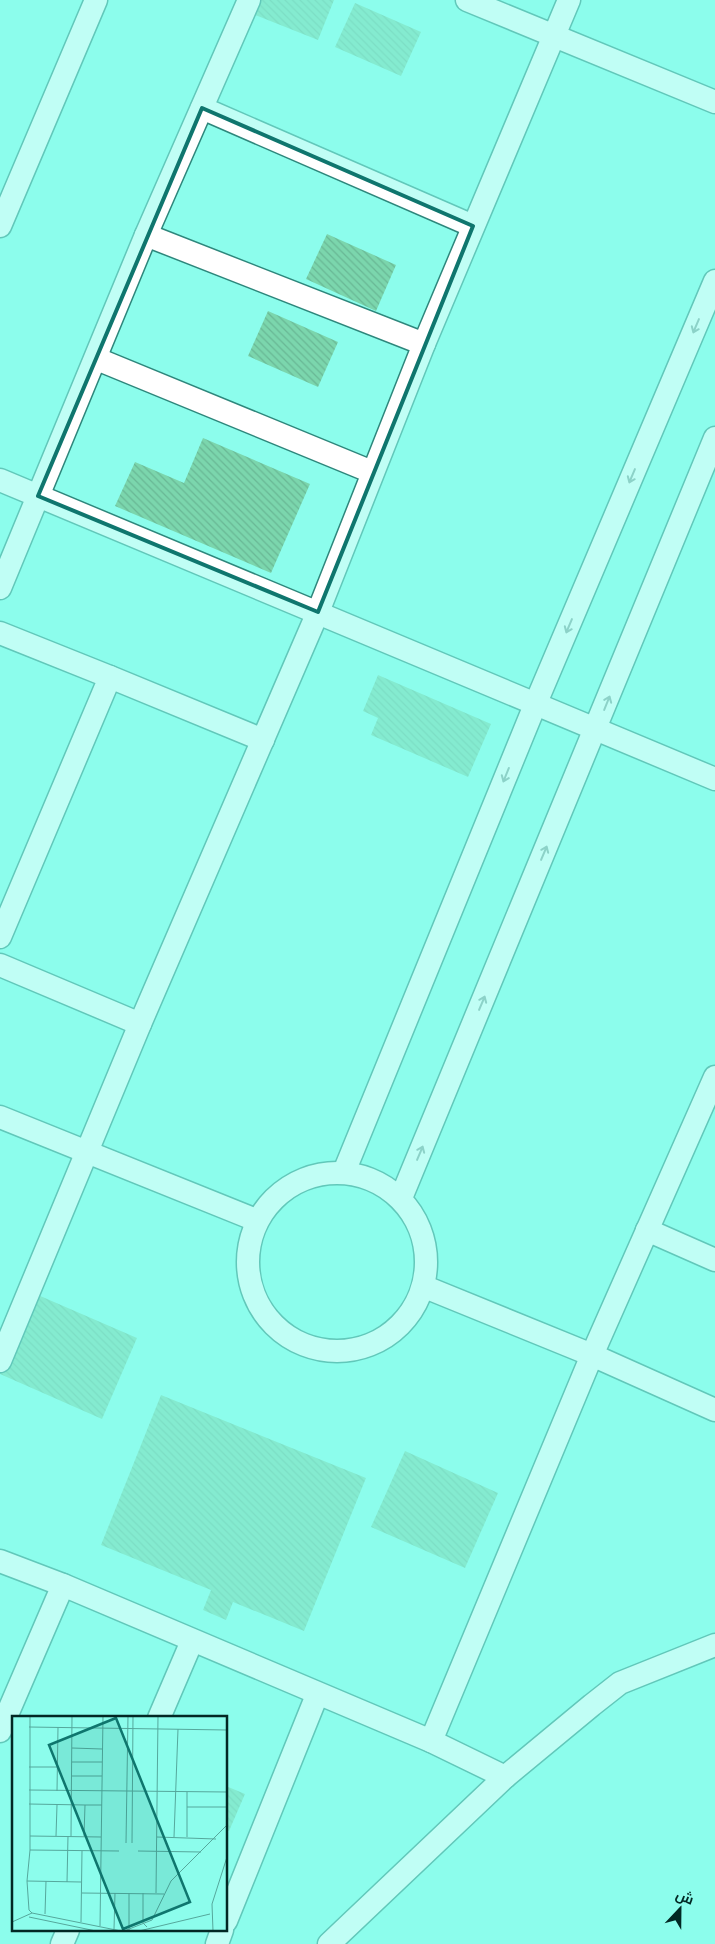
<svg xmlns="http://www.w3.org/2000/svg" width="715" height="1944" font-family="Mulish,Cairo,sans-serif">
<defs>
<pattern id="building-back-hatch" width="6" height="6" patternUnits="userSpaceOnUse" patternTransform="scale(1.25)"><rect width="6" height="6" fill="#7bd6ad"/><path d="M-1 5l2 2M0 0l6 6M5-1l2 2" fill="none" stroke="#69b895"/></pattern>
</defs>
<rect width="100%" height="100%" fill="#8cfdec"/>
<g fill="url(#building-back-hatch)">
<polygon points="258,0 334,0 318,40 253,14"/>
<polygon points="355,3 421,32 401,76 335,47"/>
<polygon points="327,234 396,265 376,311 306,279"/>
<polygon points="268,311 338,342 318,387 248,356"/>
<polygon points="203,438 310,484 271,573 115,506 135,462 184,483"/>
<polygon points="378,675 491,724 468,777 371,735 378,718 363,711"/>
<polygon points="31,1292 137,1338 102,1419 0,1374 0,1364"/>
<polygon points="161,1395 366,1478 304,1631 233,1602 226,1620 203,1610 211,1590 101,1545"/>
<polygon points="405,1451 498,1493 465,1568 371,1527"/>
<polygon points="226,1786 245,1794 229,1831 226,1830"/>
</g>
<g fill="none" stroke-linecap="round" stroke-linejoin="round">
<g stroke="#2e877c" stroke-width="25">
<g id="street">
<polyline points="467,0 715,102"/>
<polyline points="202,108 473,226"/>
<polyline points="0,226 96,0"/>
<polyline points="146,235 424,344"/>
<polyline points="97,359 372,472"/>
<polyline points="0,480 715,779"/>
<polyline points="0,588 146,235 249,0"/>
<polyline points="0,633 110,677 0,937"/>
<polyline points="110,677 263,740"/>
<polyline points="0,965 140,1024"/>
<polyline points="0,1117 256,1220"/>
<polyline points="344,1172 535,705 715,281"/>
<circle cx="337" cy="1262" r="89"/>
<polyline points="401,1198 715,438"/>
<polyline points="647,1230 715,1260"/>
<polyline points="425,1287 592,1355 715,1410"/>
<polyline points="0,1361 140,1024 318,612 424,344 569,0"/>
<polyline points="0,1561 63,1585 431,1741 505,1777"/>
<polyline points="159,1718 192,1641"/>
<polyline points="0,1731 63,1585"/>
<polyline points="431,1741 592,1355 715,1077"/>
<polyline points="226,1921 317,1695"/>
<polyline points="62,1944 68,1930"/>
<polyline points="217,1944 222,1930"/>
<polyline points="329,1944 505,1777 592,1705 620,1683 715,1645"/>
</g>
</g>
<use href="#street" stroke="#fff" stroke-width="22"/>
</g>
<defs><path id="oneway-shaft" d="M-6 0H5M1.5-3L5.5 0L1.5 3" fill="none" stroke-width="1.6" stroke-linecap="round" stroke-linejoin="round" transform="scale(1.25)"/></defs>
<g stroke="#8d9e9c">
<use href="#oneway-shaft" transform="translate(696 326) rotate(113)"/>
<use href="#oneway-shaft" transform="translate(632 476) rotate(113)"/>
<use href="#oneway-shaft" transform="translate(569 626) rotate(113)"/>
<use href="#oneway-shaft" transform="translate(607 703) rotate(-68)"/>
<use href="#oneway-shaft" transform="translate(506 775) rotate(112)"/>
<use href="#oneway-shaft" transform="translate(544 853) rotate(-67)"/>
<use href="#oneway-shaft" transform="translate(482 1003) rotate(-67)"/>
<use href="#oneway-shaft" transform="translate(420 1153) rotate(-67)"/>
</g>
<path d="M0 0H715V1944H0ZM202,108l271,118 -155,386 -280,-116z" fill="#8cfdec" fill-opacity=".55" fill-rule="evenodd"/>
<path fill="none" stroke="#0f766e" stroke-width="4" stroke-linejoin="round" d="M202,108l271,118 -155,386 -280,-116z"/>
<g transform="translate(12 1716)">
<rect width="215" height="215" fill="#8cfdec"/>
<path fill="none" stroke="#55a89c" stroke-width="1" d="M18,0v134l-3,31 2,29 3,3M17,11l198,3M60,32l30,1M60,46h30M17,51h28M60,60h30M17,74l198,2M45,75l1,-64M175,76v45M17,88l56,1 -1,31M73,89h17M175,91h40M18,120l71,1M44,120l1,-31M59,120l1,-120M145,121l59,2M162,121l4,-108M114,127l2,-127M120,127l1,-127M18,134l89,1M126,135l63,1M15,165l54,1M55,166l1,-46M70,177l82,1M131,177v30l4,4M144,177l2,-177M33,198l1,-33M17,201l67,14M0,206l20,-9 89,18M69,206l1,-71M88,210l3,-210M102,213l1,-36M117,214v-37M112,215l28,-11 19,-39 56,-56M127,215l71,-17M201,215l-1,-27 15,-47"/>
<path fill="#0f766e" fill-opacity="0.15" stroke="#0f766e" stroke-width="2.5" d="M104,2l74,184 -67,27 -74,-184z"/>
<rect width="215" height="215" fill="none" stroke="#022824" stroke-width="2.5"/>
</g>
<g transform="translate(680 1909) rotate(22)" stroke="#8cfdec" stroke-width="4" paint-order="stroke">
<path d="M0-4L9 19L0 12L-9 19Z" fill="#022824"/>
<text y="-8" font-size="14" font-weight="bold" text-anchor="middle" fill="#022824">ش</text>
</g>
</svg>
